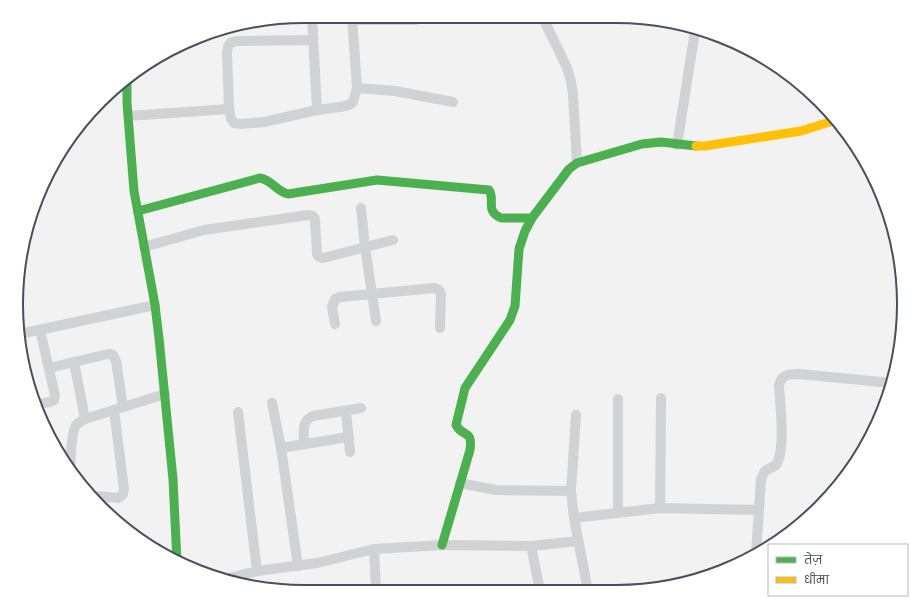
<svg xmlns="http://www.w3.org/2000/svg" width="920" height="608" font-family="Poppins,'Noto Sans Devanagari',sans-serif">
<rect width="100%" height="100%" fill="#f2f2f2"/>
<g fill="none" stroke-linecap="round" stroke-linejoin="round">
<g stroke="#d0d2d4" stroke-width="10">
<polyline points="312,16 317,110"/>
<polyline points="543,18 567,68 571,81 573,95 577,163"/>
<polyline points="352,20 416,20"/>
<path d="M312,40l-75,1c-7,1 -9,3 -10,11l2,57 2,10 3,4 7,1 23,-2 53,-12 23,-3 9,-2 4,-3 4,-14 -5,-72"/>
<polyline points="357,88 395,91 453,102"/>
<polyline points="128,116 229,109"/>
<polyline points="677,145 695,31"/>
<polyline points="361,208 365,247 376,321"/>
<polyline points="144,247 204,230 308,215 313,216 315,219 317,254 319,257 323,258 393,240"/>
<polyline points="335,324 332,307 335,299 340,297 434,288 439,290 441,294 440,328"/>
<polyline points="20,334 155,305"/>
<polyline points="74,362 85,419"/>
<polyline points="49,368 108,354 113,355 116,361 123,407"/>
<polyline points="272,403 281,448 298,566"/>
<polyline points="38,404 50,402 54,400 55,395 40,330"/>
<polyline points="346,411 350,452"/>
<polyline points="238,412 257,571"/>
<polyline points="576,415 571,491 574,518 588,591"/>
<path d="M304,444c0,-12 -3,-23 9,-28l48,-8"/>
<polyline points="281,448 348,437"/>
<path d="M70,467c1,-11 1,-30 5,-40 2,-4 6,-6 10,-8l80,-25"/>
<polyline points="460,483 496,490 571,491"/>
<polyline points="94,496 119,498 123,494 124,489 114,410"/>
<polyline points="660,508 661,398"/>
<polyline points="618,513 618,399"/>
<polyline points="574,518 660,508 759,510"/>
<polyline points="531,546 540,591"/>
<polyline points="374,549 376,590"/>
<path d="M756,554l5,-75 4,-8 11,-6c10,-15 4,-61 3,-80 3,-11 10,-11 20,-11l93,9"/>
<polyline points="229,578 257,571 317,563 374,549 442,545 531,546 578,541"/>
</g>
<g stroke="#4caf50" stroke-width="9">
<polyline points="127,80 127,103 134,191 155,305 159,338 173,479 177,562"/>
<path d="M138,211l122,-33c12,2 16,13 28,16l89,-14 112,10c7,10 -5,20 12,28h31"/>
<path d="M442,545l28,-95c3,-21 -7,-12 -14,-25l9,-37 45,-68 5,-14 4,-57 6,-18 7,-13 37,-49 8,-6 65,-19 19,-2 35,4"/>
</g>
<polyline stroke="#ffc107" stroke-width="9" points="696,146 705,146 801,131 836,120"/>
</g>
<path d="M0 0H920V608H0ZM304 23H616A281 281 0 0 1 897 304V304A281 281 0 0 1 616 585H304A281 281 0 0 1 23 304V304A281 281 0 0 1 304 23Z" fill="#fff" fill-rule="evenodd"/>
<path fill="none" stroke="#484f5f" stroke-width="2" d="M304 23H616A281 281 0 0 1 897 304V304A281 281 0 0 1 616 585H304A281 281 0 0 1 23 304V304A281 281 0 0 1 304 23Z"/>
<rect x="768" y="544" width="140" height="52" fill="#ffffff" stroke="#b6b9bf"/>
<rect x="776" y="557" width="20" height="6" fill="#4caf50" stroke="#b6b9bf"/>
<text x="804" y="564" font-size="12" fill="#484f5f">तेज़</text>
<rect x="776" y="577" width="20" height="6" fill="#ffc107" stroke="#b6b9bf"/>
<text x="804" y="584" font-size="12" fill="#484f5f">धीमा</text>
</svg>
